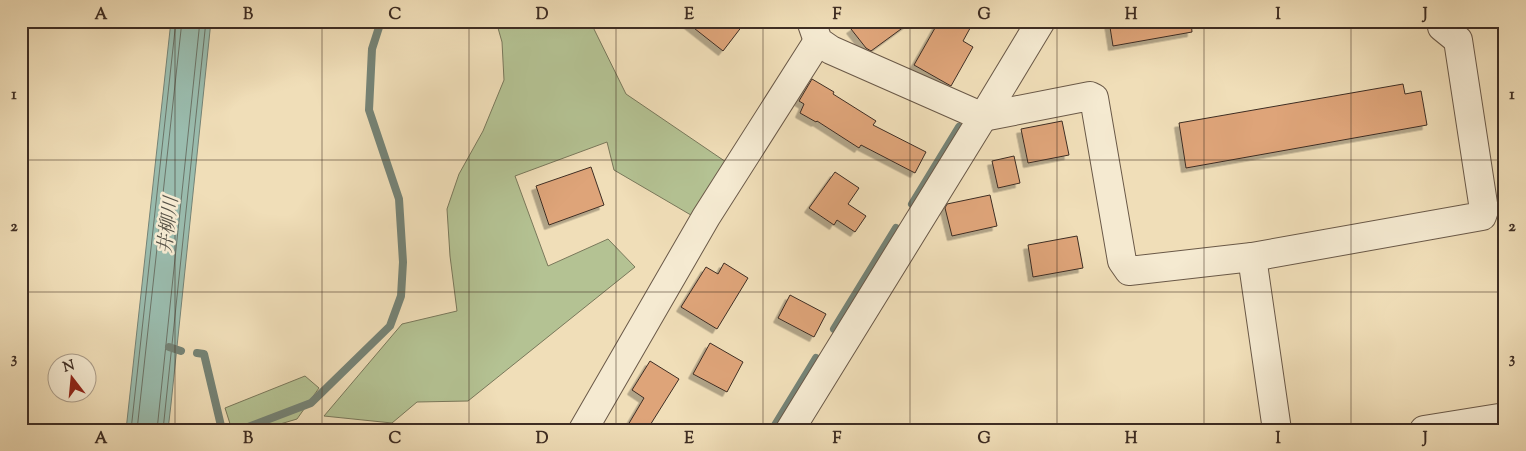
<svg xmlns="http://www.w3.org/2000/svg" width="1526" height="451" font-family="'Sorts Mill Goudy','Noto Serif JP',serif">
<defs>
<filter id="shadow"><feDropShadow dx="-4.5" dy="4.5" stdDeviation="0" flood-color="#0004"/></filter>
</defs>
<rect width="100%" height="100%" fill="#f0deb8"/>
<filter id="stains"><feTurbulence type="fractalNoise" baseFrequency=".004" numOctaves="4"/><feColorMatrix values="0 0 0 0 .2 0 0 0 0 .09 0 0 0 0 .02 0 0 0 .5 -.17"/></filter>
<radialGradient id="worn" r=".72"><stop offset=".6" stop-color="#630" stop-opacity="0"/><stop offset="1" stop-color="#630" stop-opacity=".3"/></radialGradient>
<g fill="#b4c293" stroke="#79785b">
<polygon points="496,21 590,21 626,94 729,164 696,218 614,170 607,142 515,176 548,266 608,239 635,267 468,401 417,402 392,423 324,416 402,324 457,311 450,256 447,209 459,174 483,131 504,80 502,42"/>
<polygon points="305,376 319,388 297,419 260,430 232,430 225,408"/>
</g>
<polygon fill="#9abcae" stroke="#758376" points="171,21 211,21 171,404 168,430 126,430"/>
<g fill="none" stroke-linecap="round" stroke-linejoin="round">
<g stroke="#6c7468" stroke-width="1">
<polyline points="131,430 176,21"/>
<polyline points="137,430 182,21"/>
<polyline points="157,430 200,21"/>
<polyline points="163,430 206,21"/>
</g>
<g stroke="#758376" stroke-width="8">
<polyline points="912,204 959,127"/>
<polyline points="834,329 896,228"/>
<polyline points="169,347 181,351"/>
<polyline points="197,353 204,354 222,430"/>
<polyline points="240,430 311,403 390,326 401,296 403,262 399,199 369,110 372,49 381,21"/>
<polyline points="772,430 816,358"/>
</g>
</g>
<g fill="#dea479" stroke="#3e2d23" filter="url(#shadow)">
<polygon points="685,21 746,21 723,51"/>
<polygon points="862,21 912,21 871,51 866,48 851,29"/>
<polygon points="939,21 974,21 963,41 973,47 951,86 914,65"/>
<polygon points="1109,21 1191,21 1192,32 1113,46"/>
<polygon points="812,79 834,92 833,94 876,121 873,125 926,152 915,173 861,145 859,148 817,121 816,122 800,113 804,104 799,101"/>
<polygon points="1403,84 1405,94 1421,91 1427,125 1186,168 1179,123"/>
<polygon points="1062,121 1069,155 1028,163 1021,129"/>
<polygon points="1014,156 1020,183 998,188 992,161"/>
<polygon points="591,167 604,205 549,225 536,186"/>
<polygon points="835,172 859,188 848,204 866,216 855,232 837,220 834,225 809,208"/>
<polygon points="990,195 997,226 952,236 945,208 947,204"/>
<polygon points="1077,236 1083,268 1033,277 1028,245"/>
<polygon points="724,263 748,278 717,329 681,307 706,267 718,274"/>
<polygon points="790,295 826,314 814,337 778,318"/>
<polygon points="710,343 743,362 727,392 693,374"/>
<polygon points="650,361 679,379 647,430 625,430 644,398 632,390"/>
</g>
<g fill="none" stroke-linecap="round" stroke-linejoin="round">
<g stroke="#6a5948" stroke-width="30">
<g id="street">
<polyline points="983,117 1090,96 1094,98 1122,261 1129,271 1252,257 1482,216 1484,210 1458,40 1442,27 1441,21"/>
<polyline points="983,117 1041,21"/>
<polyline points="1252,257 1277,430"/>
<polyline points="583,430 706,217 818,41"/>
<polyline points="790,430 983,117 831,50 818,41 811,21"/>
<polyline points="1424,430 1505,417"/>
</g>
</g>
<use href="#street" stroke="#f5ead1" stroke-width="28"/>
</g>
<path fill="none" stroke="#3e2d23" stroke-width="1" stroke-opacity="0.55" d="M175,21v409M322,21v409M469,21v409M616,21v409M763,21v409M910,21v409M1057,21v409M1204,21v409M1351,21v409M21,160h1484M21,292h1484"/>
<g text-anchor="middle" stroke-width="5" stroke-linejoin="round" paint-order="stroke">
<g font-size="19" font-style="italic" fill="#555146" stroke="#f5ead1">
<text transform="translate(167 225) rotate(-83)" y="7">井柳川</text>
</g>
</g>
<rect width="1526" height="451" fill="none" stroke="#f0deb8" stroke-width="55"/>
<g transform="translate(72 378) rotate(344)"><circle r="24" fill="#f5ead1" stroke="#ac9e8b"/>
<path d="M0-4L9 19L0 12L-9 19Z" fill="#8f2418"/>
<text y="-8" font-size="14" font-weight="bold" text-anchor="middle" fill="#3e2d23">N</text>
</g>
<rect x="28" y="28" width="1470" height="396" fill="none" stroke="#3e2d23" stroke-width="2"/>
<g font-size="16" text-anchor="middle" font-weight="bold" fill="#3e2d23">
<text x="101" y="19">A</text>
<text x="248" y="19">B</text>
<text x="395" y="19">C</text>
<text x="542" y="19">D</text>
<text x="689" y="19">E</text>
<text x="837" y="19">F</text>
<text x="984" y="19">G</text>
<text x="1131" y="19">H</text>
<text x="1278" y="19">I</text>
<text x="1425" y="19">J</text>
<text x="14" y="99">1</text>
<text x="1512" y="99">1</text>
<text x="14" y="231">2</text>
<text x="1512" y="231">2</text>
<text x="14" y="363">3</text>
<text x="1512" y="363">3</text>
<text x="101" y="443">A</text>
<text x="248" y="443">B</text>
<text x="395" y="443">C</text>
<text x="542" y="443">D</text>
<text x="689" y="443">E</text>
<text x="837" y="443">F</text>
<text x="984" y="443">G</text>
<text x="1131" y="443">H</text>
<text x="1278" y="443">I</text>
<text x="1425" y="443">J</text>
</g>
<rect width="100%" height="100%" filter="url(#stains)"/>
<rect width="100%" height="100%" fill="url(#worn)"/>
</svg>
